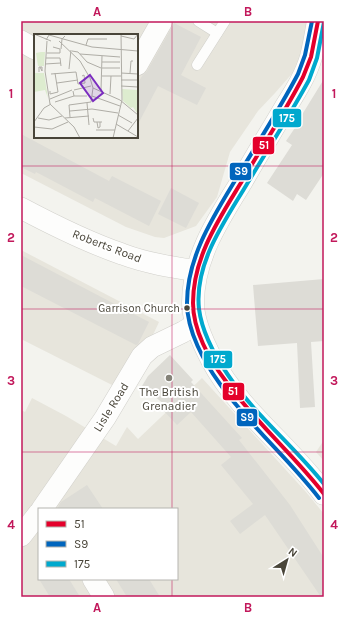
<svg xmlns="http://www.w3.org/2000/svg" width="345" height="618" font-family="Karla,sans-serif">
<rect width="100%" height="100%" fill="#f3f3ee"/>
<g fill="#e7e5dc" fill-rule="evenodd">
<path d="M21,21h291l-15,47 -22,25 -17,18 -28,41 -13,45 -21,29 -32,12 -9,-1 -29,-10 -105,-54zM35,35h102v102h-102z"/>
<polygon points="21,250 159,322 152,337 118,388 21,339"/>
<path d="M202,378l104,114 18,22v83h-303v-187l4,2 7,-14 34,18 50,30 11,-19 11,12zM39,509h138v70h-138z"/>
<polygon points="324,440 324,461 316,452"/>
</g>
<g fill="#dddcd6">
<polygon points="174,23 201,37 181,75 206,88 197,105 158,86 137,126 137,85 142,76 147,71 172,27"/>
<polygon points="324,79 324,173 306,200 297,194 293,201 267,183 292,145 286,141 301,119 300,118"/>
<polygon points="21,134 109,181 112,176 161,201 149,226 95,198 93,202 36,172 35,174 21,167"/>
<polygon points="171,188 199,203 186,228 158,214"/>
<polygon points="21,255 149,322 138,344 136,345 21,286"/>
<polygon points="324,279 324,341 311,342 315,407 300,408 297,343 258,346 253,285"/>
<polygon points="170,355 193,380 191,382 242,438 239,440 290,505 324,558 324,597 321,597 265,515 240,534 230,521 253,504 221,465 231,457 191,412 177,425 161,408 165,405 142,386 148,376"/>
<polygon points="87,485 103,509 57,509 61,502"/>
<polygon points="39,579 69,579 80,597 50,597"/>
<polygon points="116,579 149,579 160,597 127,597"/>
</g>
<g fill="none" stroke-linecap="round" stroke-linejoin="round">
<g stroke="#d1d0cb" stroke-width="11">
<g id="service">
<polyline points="198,21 217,33"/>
<polyline points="197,65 225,21"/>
</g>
</g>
<g stroke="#d1d0cb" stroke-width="22">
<g id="minor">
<polyline points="21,41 35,49"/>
<polyline points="137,65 162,21"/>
<path d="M21,208c32,17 66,34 101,46 24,9 49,13 75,17"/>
<polyline points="42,509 105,418 142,356 152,347 183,332 196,324"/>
<polyline points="21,536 39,513"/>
<polyline points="93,579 104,597"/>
</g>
</g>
<g stroke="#d1d0cb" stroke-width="23">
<path id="tertiary" d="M318,21c-2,12 -4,24 -7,36 -5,18 -16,35 -26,51 -14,24 -29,48 -43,73 -23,37 -49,76 -49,122 0,19 10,40 19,57 28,52 78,87 112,134"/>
</g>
<use href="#service" stroke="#fdfdfc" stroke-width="10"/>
<use href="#minor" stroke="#fdfdfc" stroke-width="21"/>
<use href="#tertiary" stroke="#fdfdfc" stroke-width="22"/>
<g stroke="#fff" stroke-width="7">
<path id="bus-1" d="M318,21l-7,36 -8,20c-18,35 -41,70 -61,104 -23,38 -49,76 -49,122 0,27 16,56 32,77 29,41 68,74 99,114"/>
</g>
<g stroke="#fff" stroke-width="7">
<path id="bus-2" d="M312,21l-7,34 -7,19c-19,36 -41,70 -62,105 -23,38 -49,78 -49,124 0,28 17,59 33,81 29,41 68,74 99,114"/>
</g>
<g stroke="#fff" stroke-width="7">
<path id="bus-3" d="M324,22l-7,36 -8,22c-19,35 -41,69 -62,104 -22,37 -53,79 -48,125 3,23 16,47 29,66 27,40 66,71 96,109"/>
</g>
<use href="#bus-1" stroke="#e4002b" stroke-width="4"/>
<use href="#bus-2" stroke="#0065bd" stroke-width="4"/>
<use href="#bus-3" stroke="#00a9ce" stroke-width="4"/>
</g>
<path fill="none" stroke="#c2185b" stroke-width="1" stroke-opacity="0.55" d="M172,21v488M21,166h303M21,309h303M21,452h303M172,579v18"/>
<circle fill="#494539" stroke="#fff" stroke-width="1.5" cx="187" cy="308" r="3.5"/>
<circle fill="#848278" stroke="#fff" stroke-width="1.5" cx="169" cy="378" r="4"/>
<g text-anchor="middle" stroke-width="4" stroke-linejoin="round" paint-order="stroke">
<g font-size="11" fill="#494539" stroke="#fff" text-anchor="end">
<text x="180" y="312">Garrison Church</text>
</g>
<g font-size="12" fill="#494539" stroke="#fff">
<text transform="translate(107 246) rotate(21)" y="4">Roberts Road</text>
<text transform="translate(111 407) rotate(-58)" y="4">Lisle Road</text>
</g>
<g font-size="12" fill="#494539" stroke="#fff">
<text x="169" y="396">The British<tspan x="169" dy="14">Grenadier</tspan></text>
</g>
</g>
<g transform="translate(34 34)">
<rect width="104" height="104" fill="#f3f3ee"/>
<path d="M7,18h4l-1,14h-6l-2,-13zM0,39h10l4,25 -3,-8 -11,2zM88,55l16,1 -1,23 -4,-6 -2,1 -8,-7z" fill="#ddeccf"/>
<path fill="none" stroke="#afada6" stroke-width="1" d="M0,0l17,7M87,2l13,3 4,-5M12,6l3,-5 43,12 46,4M13,7l-2,30 5,33 24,23 6,11M25,7l21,20 10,17 3,10 27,12 18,15M52,11l2,-6h19M27,15l1,-10 3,-3M38,17l6,1 9,10 14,6M13,19h13v-4l-7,-2M46,20l40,3M12,24h14l1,8M68,28h18M11,30l16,-1M68,34h18M35,35l2,-19M5,38v-5h3v4l-2,-4M87,39l17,1M96,39l1,-12h2M17,40l25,-2 2,12 7,-1 -1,-8 -2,1M68,42h19M87,46h17M23,49l21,-3M87,52l17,1M40,56l17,-4M67,56l1,-34M16,57v3l8,-2 -3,-19M76,60l1,-18M40,62h13M58,62l28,10M16,65l22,-9M21,68l19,-6 -1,-5M53,69l2,22M36,77l22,-2 26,4M84,81l14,8M36,83l-1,-12 22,-3 2,-14M4,84l11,2 13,-4M31,84l24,-2M59,84l1,4h8M0,88l10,-14 7,-4M63,88l1,6 2,-1v-5M82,90l22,13M0,93l18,2 16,-7M62,96h19M94,97l10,-13M79,104l9,-38 -1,-66"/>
<path fill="#7b2cbf" fill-opacity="0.15" stroke="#7b2cbf" stroke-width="2" d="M56,41l13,18 -10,8 -13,-18z"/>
<rect width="104" height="104" fill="none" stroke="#494539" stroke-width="2"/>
</g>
<g stroke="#fff" stroke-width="1.5">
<rect x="272" y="108" width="30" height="20" rx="4" fill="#00a9ce"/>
<rect x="252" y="136" width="23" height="19" rx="4" fill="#e4002b"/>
<rect x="229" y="162" width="23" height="19" rx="4" fill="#0065bd"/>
<rect x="203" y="350" width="30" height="19" rx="4" fill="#00a9ce"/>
<rect x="222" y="382" width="23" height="19" rx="4" fill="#e4002b"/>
<rect x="236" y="408" width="22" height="19" rx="4" fill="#0065bd"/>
</g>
<g font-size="11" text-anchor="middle" font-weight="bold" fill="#fff">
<text x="287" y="122">175</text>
<text x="264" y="149">51</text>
<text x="241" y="175">S9</text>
<text x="218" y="363">175</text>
<text x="233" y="395">51</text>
<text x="247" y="421">S9</text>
</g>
<rect width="345" height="618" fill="none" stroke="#ffffff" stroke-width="44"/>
<rect x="38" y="508" width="140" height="72" fill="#ffffff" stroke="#b6b5b0"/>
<rect x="46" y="521" width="20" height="6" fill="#e4002b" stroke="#b6b5b0"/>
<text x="74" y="528" font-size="12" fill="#494539">51</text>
<rect x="46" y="541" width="20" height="6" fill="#0065bd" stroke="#b6b5b0"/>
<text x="74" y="548" font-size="12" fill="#494539">S9</text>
<rect x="46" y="561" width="20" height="6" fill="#00a9ce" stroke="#b6b5b0"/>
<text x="74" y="568" font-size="12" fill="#494539">175</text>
<g transform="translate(287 560) rotate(37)" stroke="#ffffff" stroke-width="3" paint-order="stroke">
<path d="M0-3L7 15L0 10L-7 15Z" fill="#494539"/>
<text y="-6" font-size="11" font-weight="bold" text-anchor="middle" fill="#494539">N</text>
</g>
<rect x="22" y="22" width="301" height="574" fill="none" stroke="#c2185b" stroke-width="1.5"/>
<g font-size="13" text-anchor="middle" font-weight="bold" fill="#c2185b">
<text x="97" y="16">A</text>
<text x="248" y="16">B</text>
<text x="11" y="98">1</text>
<text x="334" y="98">1</text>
<text x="11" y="242">2</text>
<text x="334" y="242">2</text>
<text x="11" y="385">3</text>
<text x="334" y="385">3</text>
<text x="11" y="529">4</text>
<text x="334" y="529">4</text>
<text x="97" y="612">A</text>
<text x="248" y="612">B</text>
</g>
</svg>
